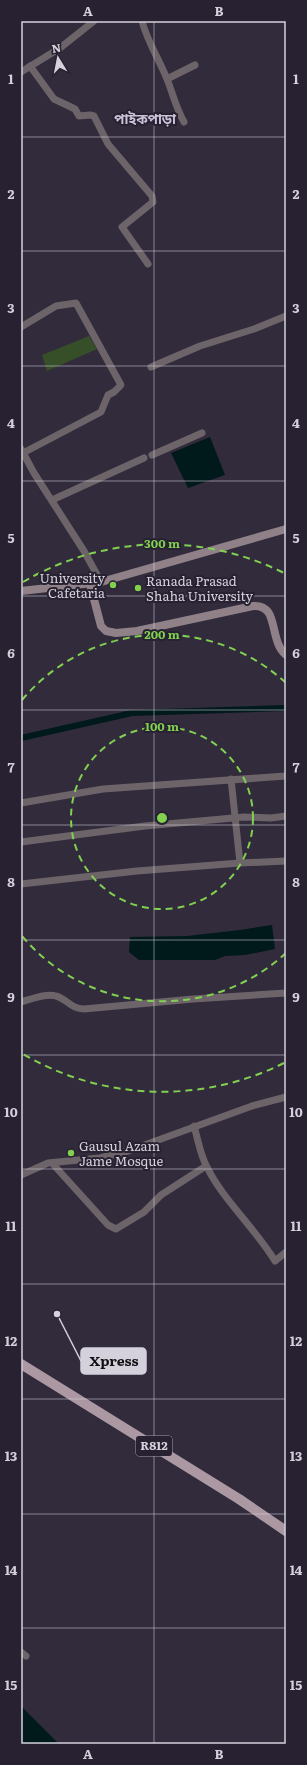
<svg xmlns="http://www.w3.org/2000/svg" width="307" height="1765" font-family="Literata,'Noto Sans Bengali',serif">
<rect width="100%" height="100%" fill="#312b3c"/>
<polygon fill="#374f28" points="89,336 97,349 47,371 42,355"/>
<g fill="#00191b">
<polygon points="210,437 225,475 188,488 171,453"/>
<polygon points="272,925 275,949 245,955 225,956 215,960 139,960 129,952 130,937 187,936 240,930"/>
<polygon points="21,1706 59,1744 21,1744"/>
</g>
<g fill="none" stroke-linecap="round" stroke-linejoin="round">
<polyline stroke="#00191b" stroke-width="6" points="21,738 132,713 286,708"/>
<g stroke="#6d6469" stroke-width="7">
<path d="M142,21c5,20 17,38 25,58 6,15 9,29 17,43"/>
<polyline points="30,66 54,99 75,109 79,116 90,115 94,116 108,144 152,196 153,202 122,227 148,264"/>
<polyline points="21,72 60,48 94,21"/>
<polyline points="167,79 195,65"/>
<polyline points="21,327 56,306 76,303 121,385 114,392 108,395 101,412 23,453"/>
<polyline points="151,367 200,346 254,329 286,316"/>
<polyline points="21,449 34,473 84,551 101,582"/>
<polyline points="152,455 202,433"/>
<polyline points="52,500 144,458"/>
<polyline points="231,779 240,863"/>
<polyline points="21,803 103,789 286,776"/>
<polyline points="21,842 145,826 244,817 271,818 286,816"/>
<polyline points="21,884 137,871 240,863 286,861"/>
<path d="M21,1002c10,-3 25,-9 35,-6 11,3 15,13 28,13l109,-10 93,-6"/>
<path d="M194,1126c4,13 6,29 13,41 16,33 48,61 68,94l11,-9"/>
<polyline points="52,1163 108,1225 116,1229 144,1212 161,1195 206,1166"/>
<polyline points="21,1175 48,1163 100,1158 128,1151 252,1106 286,1097"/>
<polyline points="21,1652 26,1656"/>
</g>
<g stroke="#908189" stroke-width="8">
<path d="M90,584l11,42 5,5 10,2 21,-2 116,-25c27,-2 15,34 33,49"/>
<polyline points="21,591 101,582 286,529"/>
</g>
<polyline stroke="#ab98a2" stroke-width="10" points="21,1364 239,1499 286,1531"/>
</g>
<path fill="none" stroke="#d5d1dc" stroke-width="1" stroke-opacity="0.55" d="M154,21v1723M21,137h265M21,251h265M21,366h265M21,481h265M21,596h265M21,710h265M21,825h265M21,940h265M21,1055h265M21,1169h265M21,1284h265M21,1399h265M21,1514h265M21,1628h265"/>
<g fill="none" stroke="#82d050" stroke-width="2" stroke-dasharray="7 5">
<circle cx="162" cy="818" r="91"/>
<path d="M286 953A183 183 0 0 1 22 936M22 700A183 183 0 0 1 286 683"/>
<path d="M284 1063A274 274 0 0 1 23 1054M23 582A274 274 0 0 1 284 573"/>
</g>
<g fill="#82d050" stroke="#272131" stroke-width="1.5">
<circle cx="113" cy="585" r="4"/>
<circle cx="138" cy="588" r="4"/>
<circle cx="71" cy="1153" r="4"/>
</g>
<g text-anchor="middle" stroke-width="4" stroke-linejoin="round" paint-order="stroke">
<rect fill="#272131" stroke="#a19ca9" stroke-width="1" x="136" y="1436" width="36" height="20" rx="3"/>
<g font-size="12" font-weight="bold" fill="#d5d1dc">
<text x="154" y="1450">R812</text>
</g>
<g font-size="13" fill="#d5d1dc" stroke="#272131" text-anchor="start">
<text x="105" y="583" text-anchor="end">University<tspan x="105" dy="15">Cafetaria</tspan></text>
<text x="146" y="586">Ranada Prasad<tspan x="146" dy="15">Shaha University</tspan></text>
<text x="79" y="1151">Gausul Azam<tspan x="79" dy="15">Jame Mosque</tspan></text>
</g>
<g font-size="14" font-weight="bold" fill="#c9c2d8" stroke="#272131">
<text x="145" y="124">পাইকপাড়া</text>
</g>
</g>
<circle cx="162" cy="818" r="6" fill="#82d050" stroke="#272131" stroke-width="2"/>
<g font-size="12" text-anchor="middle" font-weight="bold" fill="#82d050" stroke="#272131" stroke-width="4" stroke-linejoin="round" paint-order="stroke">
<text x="162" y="548">300 m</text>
<text x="162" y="639">200 m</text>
<text x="162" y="731">100 m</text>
</g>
<path fill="none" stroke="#d5d1dc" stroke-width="1.5" d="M57 1314L81 1361"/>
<circle fill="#d5d1dc" stroke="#272131" stroke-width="1.5" cx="57" cy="1314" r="4"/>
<rect fill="#d5d1dc" stroke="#d5d1dc" stroke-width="1.5" x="81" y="1348" width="65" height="26" rx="4"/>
<g font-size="14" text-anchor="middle" font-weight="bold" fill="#111">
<text x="114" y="1366">Xpress</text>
</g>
<rect width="307" height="1765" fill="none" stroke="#272131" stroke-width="44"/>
<g transform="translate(58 58) rotate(350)" stroke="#272131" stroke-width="3" paint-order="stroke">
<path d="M0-3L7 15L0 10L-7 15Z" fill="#d5d1dc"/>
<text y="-6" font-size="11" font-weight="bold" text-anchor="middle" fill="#d5d1dc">N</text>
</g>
<rect x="22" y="22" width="263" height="1721" fill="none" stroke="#d5d1dc" stroke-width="1.5"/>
<g font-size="13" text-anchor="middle" font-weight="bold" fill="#d5d1dc">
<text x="88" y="16">A</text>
<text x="219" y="16">B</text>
<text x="11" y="84">1</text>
<text x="296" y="84">1</text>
<text x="11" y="199">2</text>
<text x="296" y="199">2</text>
<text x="11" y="313">3</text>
<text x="296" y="313">3</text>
<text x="11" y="428">4</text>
<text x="296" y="428">4</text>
<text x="11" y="543">5</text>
<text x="296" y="543">5</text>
<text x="11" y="658">6</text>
<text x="296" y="658">6</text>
<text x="11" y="772">7</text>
<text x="296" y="772">7</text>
<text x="11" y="887">8</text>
<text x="296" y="887">8</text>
<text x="11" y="1002">9</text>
<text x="296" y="1002">9</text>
<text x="11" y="1117">10</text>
<text x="296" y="1117">10</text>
<text x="11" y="1231">11</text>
<text x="296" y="1231">11</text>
<text x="11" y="1346">12</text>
<text x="296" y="1346">12</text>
<text x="11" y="1461">13</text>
<text x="296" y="1461">13</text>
<text x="11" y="1575">14</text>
<text x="296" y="1575">14</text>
<text x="11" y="1690">15</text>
<text x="296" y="1690">15</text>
<text x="88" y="1759">A</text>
<text x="219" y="1759">B</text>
</g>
</svg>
